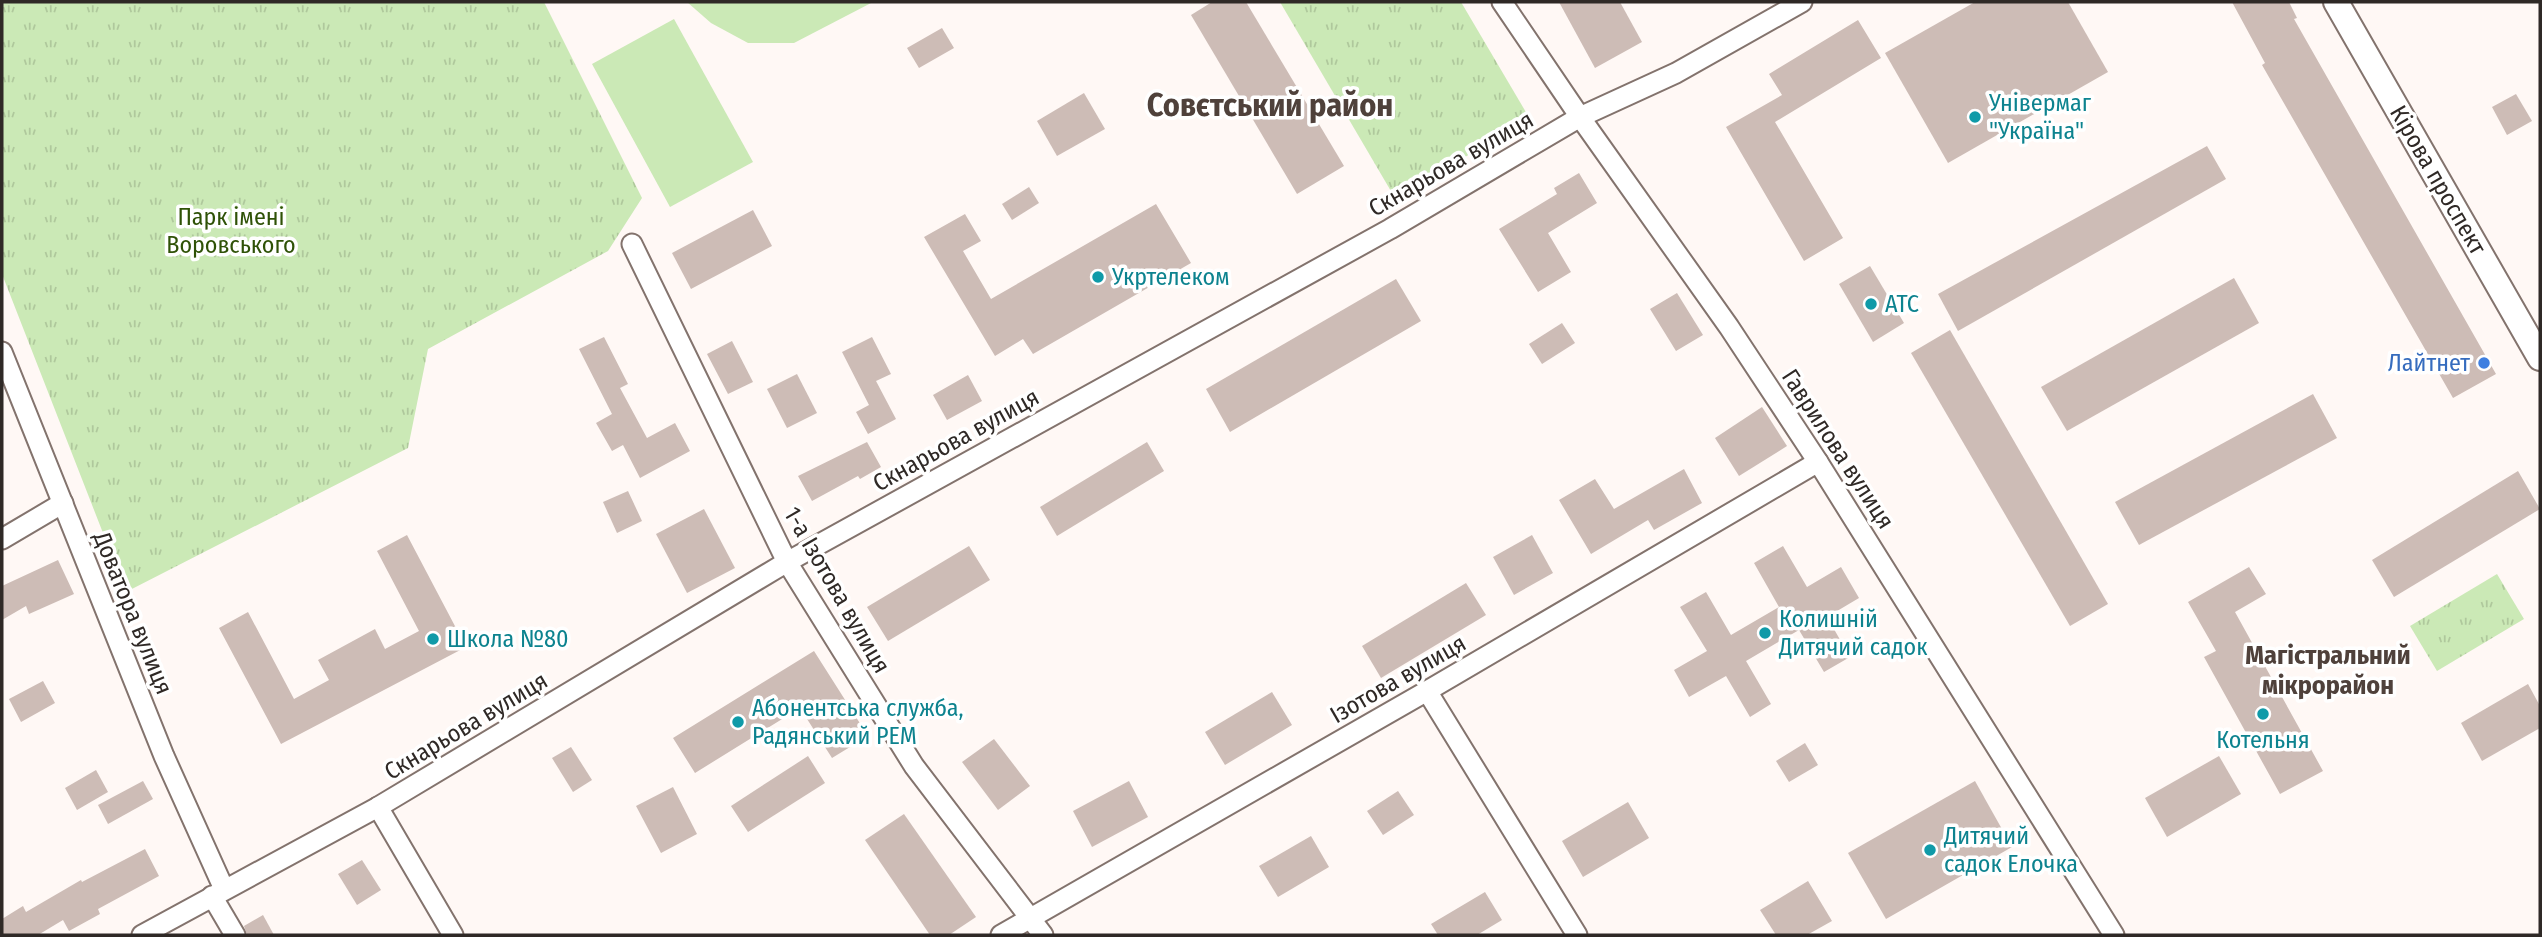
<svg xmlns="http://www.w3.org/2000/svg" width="2542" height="937" font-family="'Fira Sans Condensed',sans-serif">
<defs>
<pattern id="grass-tufts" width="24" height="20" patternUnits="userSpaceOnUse" patternTransform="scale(1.75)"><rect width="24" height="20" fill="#cbe9b6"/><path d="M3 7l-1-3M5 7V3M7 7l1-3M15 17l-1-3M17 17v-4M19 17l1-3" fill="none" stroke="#afc89c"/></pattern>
</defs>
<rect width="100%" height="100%" fill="#fff8f5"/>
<g fill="url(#grass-tufts)">
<polygon points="2,2 544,2 642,198 608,251 428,349 408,448 126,592 2,274"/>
<polygon points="1280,2 1461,2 1530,119 1395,198"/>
<polygon points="2497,574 2524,619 2437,671 2410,626"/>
</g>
<g fill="#cbe9b6">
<polygon points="687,2 873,2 794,43 748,43 711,23"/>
<polygon points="674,19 753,162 670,207 592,64"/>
</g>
<g fill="#cdbcb6">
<polygon points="1212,2 1246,2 1344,166 1297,194 1191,15"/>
<polygon points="1559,2 1620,2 1642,42 1595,68"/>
<polygon points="1975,2 2068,2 2108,72 1948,163 1885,53"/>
<polygon points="2232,2 2289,2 2297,18 2294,19 2496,374 2453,398 2262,65 2265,63"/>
<polygon points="1858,20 1881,58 1775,122 1843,238 1804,261 1726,127 1782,95 1769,74"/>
<polygon points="942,28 954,48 919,68 907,48"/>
<polygon points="1084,93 1105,129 1057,156 1037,121"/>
<polygon points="2516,94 2532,121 2507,135 2492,107"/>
<polygon points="2207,146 2226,179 1958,331 1938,294"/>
<polygon points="1579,173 1597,203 1548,233 1571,272 1538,292 1499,229 1557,194 1554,188"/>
<polygon points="1029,187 1039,203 1012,220 1002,204"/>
<polygon points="1156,204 1191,263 1033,354 1023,339 995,356 924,237 965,214 981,241 963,251 991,299"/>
<polygon points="753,210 772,246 691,289 672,253"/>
<polygon points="1870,266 1904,323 1873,342 1839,284"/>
<polygon points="2234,278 2259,323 2067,431 2041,387"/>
<polygon points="1396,279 1421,321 1230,432 1206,389"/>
<polygon points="1677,293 1703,335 1676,351 1650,309"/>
<polygon points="1562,323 1575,343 1542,364 1529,344"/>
<polygon points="1950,330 2108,604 2070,626 1911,353"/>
<polygon points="604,337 628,384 620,388 647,438 675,423 690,451 640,478 623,445 612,451 596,423 612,414 579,349"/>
<polygon points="872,337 891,374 876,381 896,419 868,434 856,412 869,405 842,352"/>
<polygon points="732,341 753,382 728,394 707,354"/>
<polygon points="797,374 817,413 787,428 767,389"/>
<polygon points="968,375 982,401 947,420 933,395"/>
<polygon points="2313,394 2337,438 2139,545 2115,502"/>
<polygon points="1762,407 1787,446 1739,476 1715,438"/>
<polygon points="867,442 881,467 860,479 858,476 812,501 798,476"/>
<polygon points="1147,442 1164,471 1057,536 1040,507"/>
<polygon points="1684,469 1702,503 1654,530 1648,520 1591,554 1559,500 1595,479 1614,509"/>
<polygon points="2518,471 2540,509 2394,597 2372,560"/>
<polygon points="628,491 642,521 617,533 603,502"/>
<polygon points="704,509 735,568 687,593 656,534"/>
<polygon points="407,535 466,647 281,744 219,628 248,612 294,699 329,680 318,660 375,629 385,649 419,631 377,551"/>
<polygon points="1532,535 1553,573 1514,595 1493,557"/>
<polygon points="969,546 990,580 888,641 867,607"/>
<polygon points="1783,546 1807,587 1841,567 1859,598 1827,617 1850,657 1824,672 1799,630 1746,661 1771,704 1750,717 1726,676 1689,697 1674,670 1707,651 1680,607 1706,592 1731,635 1779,607 1754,563"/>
<polygon points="58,560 74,594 29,614 26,606 2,620 2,586"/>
<polygon points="2249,567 2266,594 2235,612 2323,771 2280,794 2204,657 2216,651 2188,602"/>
<polygon points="1466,583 1486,615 1381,678 1362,646"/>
<polygon points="814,651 868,736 832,758 800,708 695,773 673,738"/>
<polygon points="43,681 55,703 21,722 9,699"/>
<polygon points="2528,684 2540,706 2540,728 2482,761 2461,723"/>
<polygon points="1272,692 1292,725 1225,765 1205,732"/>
<polygon points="994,739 1030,786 998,810 962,762"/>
<polygon points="1805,743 1818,765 1789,782 1776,761"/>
<polygon points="571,747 592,780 573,792 552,758"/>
<polygon points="808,756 825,783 748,832 731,806"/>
<polygon points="2219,756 2241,794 2167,837 2145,798"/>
<polygon points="96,770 108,792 77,810 65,788"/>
<polygon points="143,781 153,799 108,824 98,805"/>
<polygon points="1129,781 1148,817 1092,847 1073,811"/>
<polygon points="1975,781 2012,847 1886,919 1848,853"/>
<polygon points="673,787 697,834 661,853 636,806"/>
<polygon points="1398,791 1414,815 1383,835 1367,811"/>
<polygon points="1628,802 1649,838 1583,877 1562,841"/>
<polygon points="904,814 976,917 949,935 930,935 865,840"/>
<polygon points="1311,836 1329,867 1278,897 1259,866"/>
<polygon points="145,849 159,876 98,909 100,914 69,931 63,920 38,935 2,935 2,919 23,906 26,912 81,880 82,882"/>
<polygon points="362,860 381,890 357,905 338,874"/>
<polygon points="1808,881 1832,921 1807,935 1776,935 1760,910"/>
<polygon points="1485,892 1502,920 1477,935 1438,935 1431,924"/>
<polygon points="263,915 274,935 247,935 244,926"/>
</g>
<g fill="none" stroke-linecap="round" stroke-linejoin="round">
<g stroke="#83736d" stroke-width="23">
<g id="minor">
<polyline points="1502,2 1580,117 1729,327 1818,462 2114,935"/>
<polyline points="632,244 787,562 914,766 1043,935"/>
<polyline points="2,352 164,756 224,889"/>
<polyline points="2,539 63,503"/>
<polyline points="1427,691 1577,935"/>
<polyline points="378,807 453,935"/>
<polyline points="212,896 235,935"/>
<polyline points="142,935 378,807 787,562 1390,229 1580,117 1676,73 1802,2"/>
<polyline points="1001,935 1427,691 1818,462"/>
</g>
</g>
<g stroke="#83736d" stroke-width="28">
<polyline id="tertiary" points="2336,2 2540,358"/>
</g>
<use href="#minor" stroke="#fff" stroke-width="19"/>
<use href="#tertiary" stroke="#fff" stroke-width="24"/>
</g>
<g fill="#0f9aa8" stroke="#fff" stroke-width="2.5">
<circle cx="1975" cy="117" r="7"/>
<circle cx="1098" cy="277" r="7"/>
<circle cx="1871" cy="304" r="7"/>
<circle cx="1765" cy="633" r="7"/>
<circle cx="433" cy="639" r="7"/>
<circle cx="2263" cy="714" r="7"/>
<circle cx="738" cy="722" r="7"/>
<circle cx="1930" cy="850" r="7"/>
</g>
<circle fill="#3f7fe0" stroke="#fff" stroke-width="2.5" cx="2484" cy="363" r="7"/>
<g text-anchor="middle" stroke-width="7" stroke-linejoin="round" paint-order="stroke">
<g font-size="24" fill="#0d838f" stroke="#fff" text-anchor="start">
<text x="1989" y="111">Універмаг<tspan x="1989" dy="28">"Україна"</tspan></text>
<text x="1112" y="285">Укртелеком</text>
<text x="1885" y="312">АТС</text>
<text x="1779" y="627">Колишній<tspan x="1779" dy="28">Дитячий садок</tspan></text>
<text x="447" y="647">Школа №80</text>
<text x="752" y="716">Абонентська служба,<tspan x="752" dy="28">Радянський РЕМ</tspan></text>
<text x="2263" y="748" text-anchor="middle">Котельня</text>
<text x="1944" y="844">Дитячий<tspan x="1944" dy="28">садок Елочка</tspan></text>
</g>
<g font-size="24" fill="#2f2926" stroke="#fff">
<text transform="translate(1451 164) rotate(-30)" y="8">Скнарьова вулиця</text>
<text transform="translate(2438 180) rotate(60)" y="8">Кірова проспект</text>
<text transform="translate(956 440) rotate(-29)" y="8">Скнарьова вулиця</text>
<text transform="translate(1838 449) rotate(57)" y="8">Гаврилова вулиця</text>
<text transform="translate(837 590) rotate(60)" y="8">1-а Ізотова вулиця</text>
<text transform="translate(133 613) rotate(68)" y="8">Доватора вулиця</text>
<text transform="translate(1398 679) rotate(-30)" y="8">Ізотова вулиця</text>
<text transform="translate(466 726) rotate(-31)" y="8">Скнарьова вулиця</text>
</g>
<g font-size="24" fill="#2f5207" stroke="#fff">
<text x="231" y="225">Парк імені<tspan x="231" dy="28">Воровського</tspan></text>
</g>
<g font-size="24" fill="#366cbe" stroke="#fff" text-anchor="end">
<text x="2470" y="371">Лайтнет</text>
</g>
<g font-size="26" font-weight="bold" fill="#4f413b" stroke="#fff">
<text x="2328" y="664">Магістральний<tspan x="2328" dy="30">мікрорайон</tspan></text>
</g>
<g font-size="32" font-weight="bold" fill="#4f413b" stroke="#fff">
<text x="1270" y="116">Совєтський район</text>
</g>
</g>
<rect width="2542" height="937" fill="none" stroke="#2f2926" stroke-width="7"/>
</svg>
